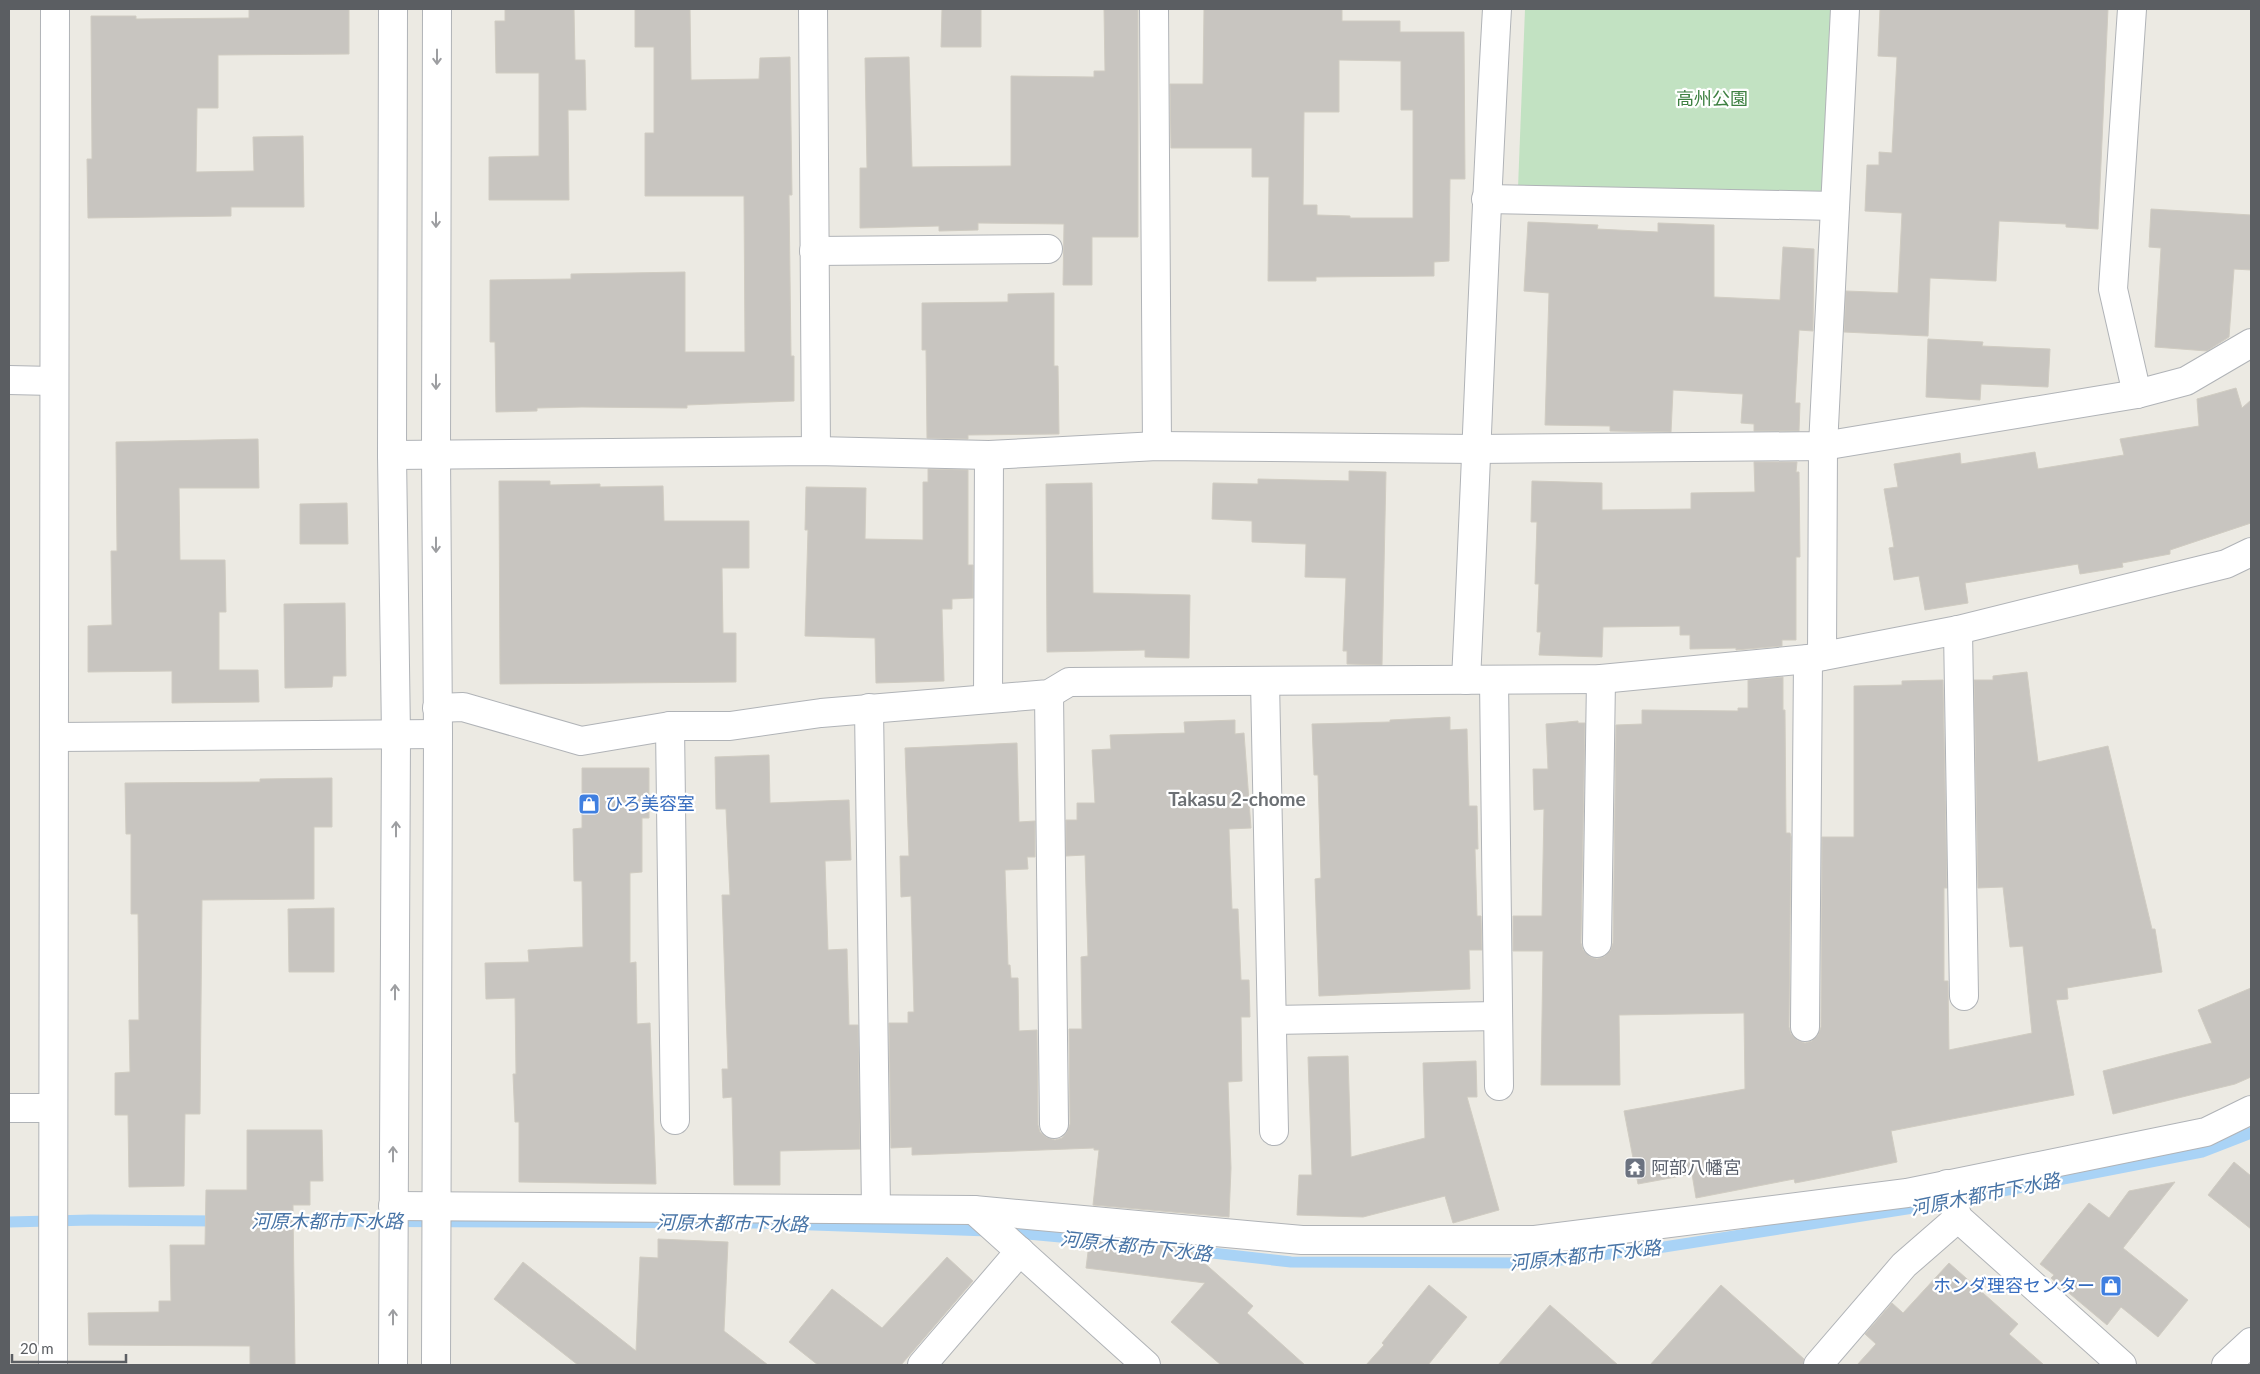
<svg xmlns="http://www.w3.org/2000/svg" width="2260" height="1374" font-family="Lato,'Noto Sans JP',sans-serif">
<rect width="100%" height="100%" fill="#eceae3"/>
<polygon fill="#c2e2c2" points="1525,9 1834,9 1824,191 1518,188"/>
<g fill="none" stroke-linecap="round" stroke-linejoin="round">
<g stroke="#a9d3f6" stroke-width="11">
<polyline points="278,1221 758,1223 989,1231"/>
<polyline points="9,1222 91,1220 219,1221"/>
<polyline points="1005,1232 1104,1241"/>
<polyline points="1177,1249 1291,1262 1537,1263 1664,1247 1926,1206 2202,1152 2251,1133"/>
</g>
</g>
<g fill="#c8c5c0" stroke="#d0ccc2" fill-rule="evenodd">
<polygon points="249,9 349,9 349,54 218,55 218,108 197,108 196,172 254,171 253,137 303,136 304,207 231,207 231,216 88,218 87,159 92,159 91,16 136,16 136,19 249,18"/>
<polygon points="505,9 574,9 575,60 585,60 586,110 568,110 569,200 489,200 489,157 539,156 539,73 496,73 495,21 505,21"/>
<polygon points="635,9 690,9 691,80 759,79 760,58 790,57 792,195 789,195 791,356 794,356 794,401 687,405 687,408 582,407 537,408 537,411 496,412 495,342 490,342 490,280 571,279 571,274 685,272 685,352 745,352 744,196 645,196 645,133 654,133 654,47 635,47"/>
<polygon points="942,9 981,9 981,47 941,47"/>
<polygon points="1104,9 1138,9 1138,237 1092,237 1092,285 1063,285 1064,224 978,223 978,230 939,231 939,226 860,228 860,168 867,168 865,58 909,57 912,167 1011,166 1011,76 1094,77 1094,71 1105,71"/>
<path d="M1204,9h138v12h58v11h64l1,147h-15l-1,82 -15,1v14l-118,1v4h-48l1,-104h-17v-29h-81l-1,-64h33zM1339,60l62,1v49h12v108h-63v-2l-33,-1v-10h-14l1,-93h35z"/>
<polygon points="1880,9 2108,9 2098,229 2066,227 2066,224 1999,221 1996,281 1930,278 1928,336 1844,332 1846,291 1898,293 1902,213 1865,211 1867,165 1879,165 1879,152 1892,153 1897,57 1878,56"/>
<polygon points="2151,209 2251,215 2251,270 2234,269 2229,337 2207,351 2155,347 2161,248 2149,247"/>
<polygon points="1528,222 1598,225 1597,229 1658,232 1658,223 1714,225 1714,297 1780,300 1783,247 1814,249 1813,331 1799,330 1795,403 1800,403 1799,431 1754,431 1754,424 1741,423 1743,394 1673,390 1671,432 1610,431 1610,426 1545,425 1549,293 1524,291"/>
<polygon points="1054,293 1054,366 1058,366 1059,434 968,435 968,439 927,438 926,350 922,350 922,303 1008,302 1008,294"/>
<polygon points="1928,339 1983,342 1982,346 2050,349 2048,387 1981,384 1980,400 1926,397"/>
<polygon points="2236,388 2242,408 2251,400 2251,523 2170,550 2170,554 2122,563 2123,567 2080,574 2078,564 1965,583 1968,603 1925,610 1919,576 1894,580 1889,548 1894,547 1884,489 1898,487 1894,464 1960,453 1961,464 2035,452 2038,469 2124,455 2120,439 2199,426 2197,399"/>
<polygon points="258,439 259,488 179,488 180,560 225,560 226,612 219,612 219,670 258,670 259,702 172,703 172,671 88,672 88,626 112,625 111,551 117,551 116,442"/>
<polygon points="1754,462 1797,462 1796,472 1799,472 1800,557 1796,557 1796,640 1782,640 1782,646 1736,650 1736,648 1690,649 1690,635 1680,635 1680,626 1603,627 1602,657 1539,655 1541,632 1537,632 1539,584 1535,584 1537,522 1531,522 1532,481 1602,483 1602,510 1691,509 1691,493 1755,492"/>
<polygon points="928,469 968,470 968,565 973,565 973,598 952,599 952,609 942,609 944,681 876,683 875,638 805,636 808,530 805,530 806,487 866,488 865,539 923,540 923,482 928,482"/>
<polygon points="1349,471 1386,472 1382,665 1347,664 1347,651 1343,651 1346,578 1305,577 1306,544 1252,542 1252,521 1212,519 1213,483 1258,484 1258,479 1349,481"/>
<polygon points="499,481 550,481 550,485 600,484 600,487 663,486 664,521 749,521 749,568 722,568 723,633 736,633 736,682 500,684"/>
<polygon points="1092,483 1093,593 1190,595 1189,658 1145,657 1145,650 1047,652 1046,484"/>
<polygon points="347,503 348,544 300,544 300,504"/>
<polygon points="345,603 346,676 333,676 332,687 285,688 284,604"/>
<polygon points="2027,672 2038,762 2108,746 2152,929 2155,929 2162,972 2067,988 2068,999 2056,1000 2074,1095 1891,1131 1897,1162 1831,1176 1795,1183 1794,1179 1696,1198 1692,1174 1638,1184 1624,1111 1745,1089 1744,1013 1619,1015 1620,1085 1541,1085 1543,951 1513,951 1513,916 1542,916 1544,809 1534,810 1533,769 1548,769 1546,724 1578,721 1578,723 1585,723 1581,943 1583,950 1589,956 1597,959 1605,956 1610,951 1613,943 1616,725 1642,724 1642,710 1738,711 1738,708 1748,708 1748,680 1783,677 1783,710 1785,710 1786,833 1790,833 1791,837 1789,1027 1791,1034 1797,1040 1805,1043 1812,1041 1818,1035 1821,1027 1822,837 1854,837 1854,686 1902,685 1902,681 1943,680 1947,888 1944,888 1944,981 1948,981 1949,1050 2032,1033 2023,946 2010,947 2003,887 1978,888 1974,680 1993,680 1993,676"/>
<polygon points="1450,717 1450,730 1467,729 1469,806 1477,806 1478,849 1475,849 1477,916 1481,916 1482,950 1469,950 1470,989 1319,996 1315,879 1321,878 1318,775 1314,775 1312,724 1390,722 1390,720"/>
<polygon points="1235,720 1235,734 1244,733 1251,828 1229,829 1232,909 1238,909 1241,980 1249,980 1250,1017 1241,1017 1242,1081 1228,1082 1231,1168 1229,1217 1093,1205 1099,1150 1094,1150 1094,1148 912,1155 912,1147 891,1148 889,1023 908,1023 908,1012 914,1012 911,896 901,897 900,856 909,856 905,748 1017,743 1019,822 1035,821 1035,857 1027,857 1028,869 1005,870 1008,965 1010,965 1011,978 1018,978 1019,1031 1037,1030 1038,1125 1040,1132 1046,1137 1055,1140 1062,1138 1067,1132 1070,1124 1069,1029 1082,1029 1081,957 1088,956 1085,855 1066,856 1066,820 1077,820 1077,803 1095,803 1092,750 1111,749 1110,735 1185,733 1184,722"/>
<polygon points="769,755 770,803 849,800 851,860 825,861 828,950 847,949 849,1025 858,1025 860,1149 780,1151 780,1185 734,1185 732,1097 723,1098 722,1069 728,1069 722,895 730,895 726,809 716,809 715,757"/>
<polygon points="582,768 649,768 649,818 642,818 642,872 630,873 630,963 636,962 637,1024 650,1023 656,1184 519,1182 519,1122 515,1122 513,1074 516,1074 515,998 486,999 485,963 529,962 528,950 583,947 582,881 574,881 573,829 582,828"/>
<polygon points="332,778 332,827 314,827 314,899 202,900 200,1114 185,1114 184,1186 129,1187 128,1115 115,1115 115,1073 130,1072 129,1020 139,1020 138,914 131,914 131,834 126,834 125,783 260,782 260,779"/>
<polygon points="334,908 334,972 289,972 288,909"/>
<polygon points="2251,988 2251,1077 2235,1084 2113,1114 2103,1071 2212,1043 2198,1010"/>
<polygon points="1348,1056 1351,1157 1425,1138 1423,1063 1476,1061 1477,1097 1467,1097 1499,1210 1453,1223 1445,1196 1363,1217 1297,1215 1299,1175 1312,1175 1308,1057"/>
<polygon points="247,1130 322,1130 323,1181 310,1181 310,1205 293,1205 295,1365 250,1365 250,1346 89,1345 88,1313 159,1312 159,1301 171,1301 170,1245 205,1245 206,1190 247,1190"/>
<polygon points="2234,1162 2251,1176 2251,1229 2208,1195"/>
<polygon points="2175,1182 2123,1248 2188,1300 2158,1337 2121,1307 2107,1325 2051,1278 2054,1275 2040,1264 2089,1203 2109,1218 2129,1191"/>
<polygon points="1090,1236 1184,1245 1253,1306 1247,1313 1305,1365 1221,1365 1171,1322 1205,1283 1086,1268"/>
<polygon points="658,1239 728,1242 724,1331 768,1365 578,1365 494,1299 523,1262 636,1351 640,1257 658,1258"/>
<polygon points="947,1257 973,1281 901,1365 818,1365 789,1342 832,1289 882,1328"/>
<polygon points="1949,1263 2018,1324 2009,1334 2044,1365 1857,1365 1876,1344 1865,1334 1892,1303 1903,1313"/>
<polygon points="1429,1285 1467,1317 1428,1365 1366,1365 1384,1345 1382,1343"/>
<polygon points="1721,1285 1804,1359 1803,1365 1650,1365"/>
<polygon points="1550,1305 1618,1365 1498,1365"/>
</g>
<g fill="none" stroke-linecap="round" stroke-linejoin="round">
<g stroke="#b0b3b7" stroke-width="30">
<g id="minor">
<polyline points="813,9 816,451"/>
<polyline points="1154,9 1157,446"/>
<polyline points="2132,9 2113,289 2137,394"/>
<polyline points="1486,199 1835,206"/>
<polyline points="814,251 1048,249"/>
<polyline points="9,380 53,381"/>
<polyline points="392,455 816,451 989,455 1157,446 1477,449 1823,446 2137,394 2186,381 2251,343"/>
<polyline points="1958,630 1964,996"/>
<polyline points="1822,656 1823,446 1845,9"/>
<path d="M1466,680c11,-224 18,-448 31,-671"/>
<polyline points="1494,680 1499,1086"/>
<polyline points="1265,681 1274,1131"/>
<polyline points="1049,694 1054,1124"/>
<polyline points="988,699 989,455"/>
<polyline points="437,708 463,707 581,741 670,726 730,726 821,713 1049,694 1069,682 1601,679 1808,659 1958,630 2226,564 2251,552"/>
<polyline points="869,708 876,1209"/>
<polyline points="670,726 675,1120"/>
<polyline points="56,737 438,734"/>
<polyline points="1597,943 1601,679"/>
<polyline points="1272,1020 1498,1016"/>
<polyline points="1805,1027 1808,659"/>
<polyline points="9,1108 53,1108"/>
<polyline points="1947,1184 1958,1218 2122,1365"/>
<polyline points="393,1206 974,1210 1302,1240 1535,1240 1907,1193 2206,1132 2251,1110"/>
<polyline points="974,1210 1146,1365"/>
<polyline points="53,1365 55,9"/>
<polyline points="393,1365 396,735 392,455 393,9"/>
<polyline points="436,1365 438,734 436,454 437,9"/>
<polyline points="922,1365 1020,1251"/>
<polyline points="1818,1365 1904,1265 1958,1218"/>
<polyline points="2226,1365 2251,1342"/>
</g>
</g>
<use href="#minor" stroke="#fff" stroke-width="28"/>
</g>
<defs><path id="oneway-shaft" d="M-6 0H5M1.5-3L5.5 0L1.5 3" fill="none" stroke-width="1.6" stroke-linecap="round" stroke-linejoin="round" transform="scale(1.25)"/></defs>
<g stroke="#9d9ea1">
<use href="#oneway-shaft" transform="translate(437 57) rotate(90)"/>
<use href="#oneway-shaft" transform="translate(436 220) rotate(90)"/>
<use href="#oneway-shaft" transform="translate(436 382) rotate(90)"/>
<use href="#oneway-shaft" transform="translate(436 545) rotate(90)"/>
<use href="#oneway-shaft" transform="translate(396 829) rotate(-90)"/>
<use href="#oneway-shaft" transform="translate(395 992) rotate(-90)"/>
<use href="#oneway-shaft" transform="translate(393 1154) rotate(-90)"/>
<use href="#oneway-shaft" transform="translate(393 1317) rotate(-90)"/>
</g>
<defs>
<g id="shop-square" transform="scale(1.125)"><rect x="-9" y="-9" width="18" height="18" rx="4" fill="#3f7fe0" stroke="#fff"/><path d="M-5-2.5h2.3a2.7 3.5 0 0 1 5.4 0H5L5.5 6h-11ZM-1.5-2.5h3a1.5 2.3 0 0 0-3 0Z" fill="#fff"/></g>
<g id="temple-square" transform="scale(1.125)"><rect x="-9" y="-9" width="18" height="18" rx="4" fill="#6b7280" stroke="#fff"/><path d="M0-6L5-2H3V0L6.5 2.5H4V6H1.5V3h-3V6H-4V2.5H-6.5L-3 0V-2H-5Z" fill="#fff"/></g>
</defs>
<g fill-rule="evenodd">
<use href="#shop-square" x="589" y="804"/>
<use href="#temple-square" x="1635" y="1168"/>
<use href="#shop-square" x="2111" y="1286"/>
</g>
<g text-anchor="middle" stroke-width="4.5" stroke-linejoin="round" paint-order="stroke">
<g font-size="18" fill="#3d8041" stroke="#fff">
<text x="1712" y="105">高州公園</text>
</g>
<g font-size="18" fill="#366cbe" stroke="#fff" text-anchor="start">
<text x="605" y="810">ひろ美容室</text>
<text x="2095" y="1292" text-anchor="end">ホンダ理容センター</text>
</g>
<g font-size="18" fill="#5b616d" stroke="#fff" text-anchor="start">
<text x="1651" y="1174">阿部八幡宮</text>
</g>
<g font-size="19" font-weight="bold" fill="#6c7074" stroke="#fff">
<text x="1237" y="806">Takasu 2-chome</text>
</g>
<g font-size="19" font-style="italic" fill="#4874a6" stroke="#fff">
<text transform="translate(1985 1194) rotate(-11)" y="7">河原木都市下水路</text>
<text x="327" y="1228">河原木都市下水路</text>
<text transform="translate(732 1223) rotate(1)" y="7">河原木都市下水路</text>
<text transform="translate(1136 1246) rotate(6)" y="7">河原木都市下水路</text>
<text transform="translate(1585 1255) rotate(-6)" y="7">河原木都市下水路</text>
</g>
</g>
<rect width="2260" height="1374" fill="none" stroke="#5b5e62" stroke-width="20"/>
<path d="M12 1354v8h114v-8" fill="none" stroke="#5b5e62" stroke-width="2.5"/>
<text x="20" y="1354" font-size="15" fill="#5b5e62" stroke="#ffffff" stroke-width="4" paint-order="stroke">20 m</text>
</svg>
